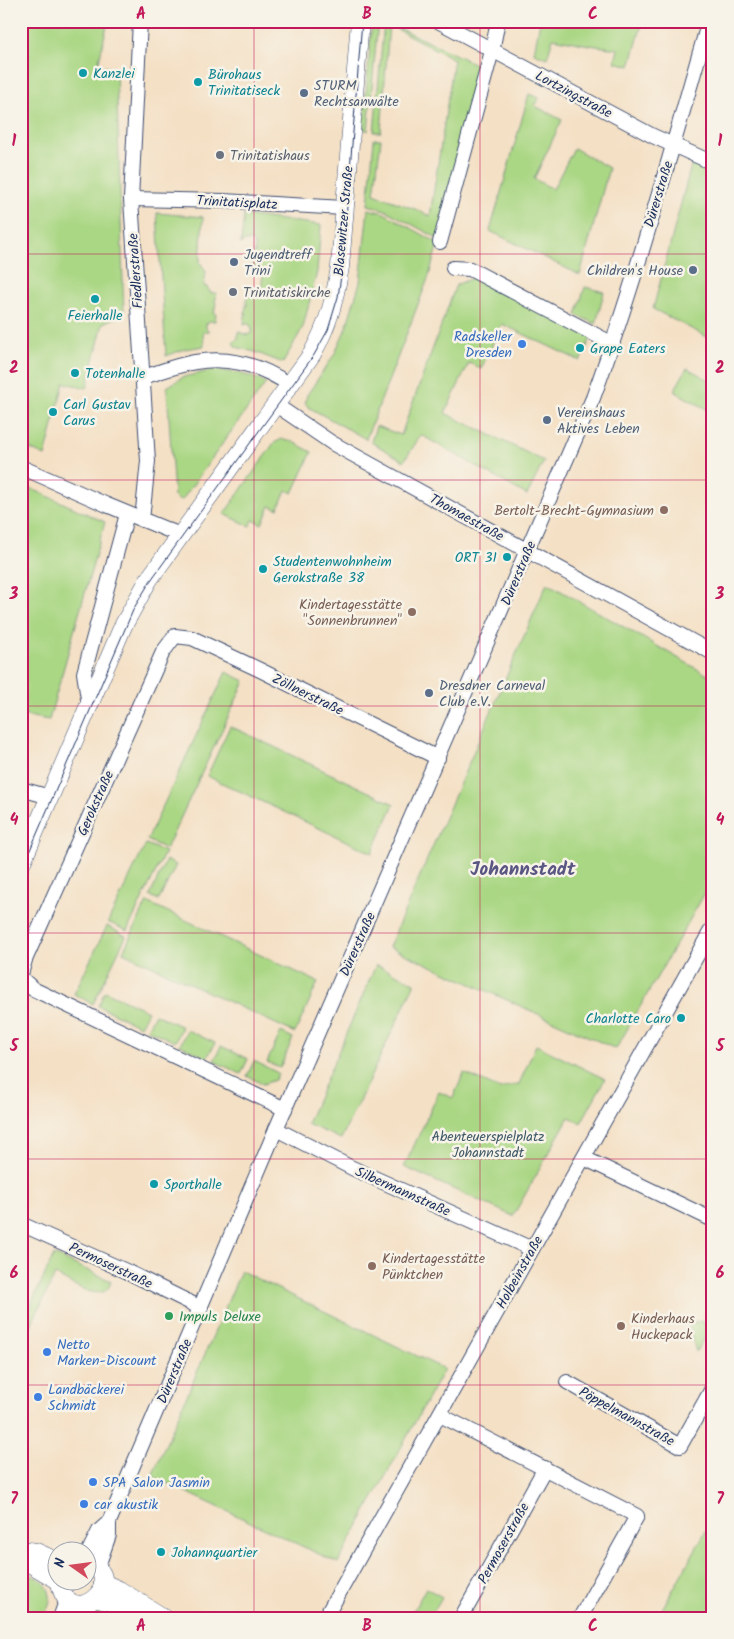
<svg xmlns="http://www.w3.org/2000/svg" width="734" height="1639" font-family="Kalam,sans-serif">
<rect width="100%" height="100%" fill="#f7f3e8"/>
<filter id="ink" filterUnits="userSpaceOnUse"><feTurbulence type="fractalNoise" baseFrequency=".02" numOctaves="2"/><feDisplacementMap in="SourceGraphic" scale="10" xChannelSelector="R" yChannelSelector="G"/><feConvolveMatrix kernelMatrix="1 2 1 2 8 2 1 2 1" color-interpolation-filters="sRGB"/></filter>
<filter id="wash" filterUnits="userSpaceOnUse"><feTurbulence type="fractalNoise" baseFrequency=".0096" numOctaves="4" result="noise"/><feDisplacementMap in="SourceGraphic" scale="20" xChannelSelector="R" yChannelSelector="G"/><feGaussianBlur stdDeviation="1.12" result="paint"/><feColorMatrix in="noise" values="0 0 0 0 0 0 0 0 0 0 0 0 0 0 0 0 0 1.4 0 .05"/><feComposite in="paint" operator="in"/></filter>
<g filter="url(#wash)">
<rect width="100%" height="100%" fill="#f4e0c5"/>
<g fill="#aad784" stroke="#628371">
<polygon points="21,21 108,21 98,65 116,69 124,314 103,323 87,388 64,383 45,456 21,445"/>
<polygon points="372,21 378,21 368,131 363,128"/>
<polygon points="384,21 484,68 439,239 385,210 368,205 374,139 381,139 374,194 415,209 430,216 454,59 389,25 381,132 374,132"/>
<polygon points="540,21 643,21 630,66 615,62 618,49 589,45 553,38 547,58 534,53"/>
<polygon points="529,94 539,98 535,106 562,120 534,179 553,189 574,148 609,168 580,275 490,231"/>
<polygon points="692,162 713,174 713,340 653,309"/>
<polygon points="368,209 384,213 438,243 429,276 366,439 308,407 305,403 307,395 334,355 346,328 360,282"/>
<polygon points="157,213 203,217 200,262 206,272 204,286 207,287 211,293 217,293 215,302 216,303 214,313 216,313 215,321 210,321 206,324 206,328 209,331 203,332 204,346 185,349 166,356"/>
<polygon points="244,215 321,225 317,272 303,327 283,363 255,352 236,347 233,343 238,338 238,332 248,335 252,332 252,328 249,324 244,324 245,316 247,314 245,314 246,305 248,305 246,303 247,295 253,297 254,294 261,290 263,275 256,270 256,267 252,268 254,259 251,257 255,253 255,246 252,241 245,241 241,244"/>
<polygon points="479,275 593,334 580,361 502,324 481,369 469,363 445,413 544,461 527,495 421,435 404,461 371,442 376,426 401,435 456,285"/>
<polygon points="585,287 604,292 596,324 576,315"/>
<polygon points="687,368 713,382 713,405 710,411 674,391"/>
<path d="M214,370c18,2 36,4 52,13l-84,117h-4l-4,-4 -7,-109 16,-10z"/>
<polygon points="282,439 289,440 312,452 293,493 286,490 278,509 270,506 262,524 253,520 250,526 224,514 274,443"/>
<polygon points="21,484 105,522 49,720 21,715"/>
<polygon points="547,583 713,678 713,879 616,1049 389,947"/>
<polygon points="226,672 245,681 166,849 147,840"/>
<polygon points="230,726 394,804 372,853 207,776"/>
<polygon points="146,844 165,852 127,931 108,922"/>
<polygon points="166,860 176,865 159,900 150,896"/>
<polygon points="147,902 318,982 295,1033 123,952"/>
<polygon points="107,926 126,936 93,1004 74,994"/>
<polygon points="376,965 415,983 341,1139 307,1124"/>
<polygon points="105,991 148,1011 140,1026 98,1006"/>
<polygon points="155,1014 182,1027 175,1042 147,1029"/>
<polygon points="187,1030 215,1043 207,1058 180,1045"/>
<polygon points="281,1032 293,1038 280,1068 267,1062"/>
<polygon points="536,1045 605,1079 581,1123 569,1117 513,1216 404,1167 439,1092 453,1098 464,1073 500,1089 519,1084"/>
<polygon points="221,1046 248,1059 241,1074 214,1061"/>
<polygon points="254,1061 278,1073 275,1080 263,1084 247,1076"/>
<path d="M54,1255l57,26c-5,27 -43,0 -56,-6l-34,71v-21z"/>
<polygon points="241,1271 444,1369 338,1563 152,1476"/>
<polygon points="702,1321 709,1330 696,1352 688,1324"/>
<polygon points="713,1518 713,1618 657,1618"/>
<path d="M21,1571c13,5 30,11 29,28 0,6 -5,14 -7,19h-17l2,-5 -7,-3z"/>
<polygon points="426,1588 442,1597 430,1618 409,1618"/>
<polygon points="110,1610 126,1618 92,1618 94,1612"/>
</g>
</g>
<g filter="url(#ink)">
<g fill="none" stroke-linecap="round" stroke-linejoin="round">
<g stroke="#3c4a6d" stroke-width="16">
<g id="minor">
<polyline points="140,21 131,199 148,461 142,520"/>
<polyline points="438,21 653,136 713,163"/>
<polyline points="131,199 223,201 344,208"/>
<polyline points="440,242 492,51 498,21"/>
<polyline points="453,268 470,269 613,344"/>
<path d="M143,377c17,-5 34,-12 52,-15 34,-6 67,4 95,23"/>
<polyline points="276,405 332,443 713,653"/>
<polyline points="21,467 107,505 180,535"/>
<polyline points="89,705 84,673 127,514"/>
<polyline points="21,789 50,797"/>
<polyline points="21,974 25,960 163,652 175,636 192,638 260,670 438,758"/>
<polyline points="21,978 33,989 285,1109"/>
<polyline points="276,1129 352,1168 532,1249"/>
<polyline points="584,1158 713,1220"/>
<polyline points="21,1224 128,1272 201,1308"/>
<polyline points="567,1382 680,1446 713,1387"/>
<polyline points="440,1415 637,1516 580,1618"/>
<polyline points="88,1553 99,1531 109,1522"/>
<path d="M97,1569l12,-34v-13l167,-393 317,-731c45,-123 79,-251 116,-377"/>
<polyline points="60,1618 67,1599"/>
<polyline points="76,1618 83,1604"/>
<polyline points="325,1618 713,927"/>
<polyline points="461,1618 545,1468"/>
</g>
</g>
<g stroke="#3c4a6d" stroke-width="19">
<g id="tertiary">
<path d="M21,864l102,-238 26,-47 163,-225c17,-31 22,-52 28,-87l20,-246"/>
<polyline points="21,1550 36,1552 58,1562"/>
<polyline points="21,1553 31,1564 58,1580"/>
<path d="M60,1582c8,53 72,-1 28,-19"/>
<polyline points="103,1583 119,1590 164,1618"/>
<polyline points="96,1598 143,1612"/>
</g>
</g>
<use href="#minor" stroke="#fff" stroke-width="14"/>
<use href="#tertiary" stroke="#fff" stroke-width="18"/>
<polyline stroke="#1b2f5e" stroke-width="1" points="21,871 134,608 151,580 314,355 328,330 338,297 342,268 362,21"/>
</g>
</g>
<path fill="none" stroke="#c2185b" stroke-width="1" stroke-opacity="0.55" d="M254,21v1597M480,21v1597M21,254h692M21,480h692M21,706h692M21,933h692M21,1159h692M21,1385h692"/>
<g fill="#0f9aa8" stroke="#f7f3e8" stroke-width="2">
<circle cx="83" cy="73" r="5"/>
<circle cx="198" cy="82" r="5"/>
<circle cx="95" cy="299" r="5"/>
<circle cx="580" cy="348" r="5"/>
<circle cx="75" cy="373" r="5"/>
<circle cx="53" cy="412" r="5"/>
<circle cx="507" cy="557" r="5"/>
<circle cx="263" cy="569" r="5"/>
<circle cx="681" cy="1018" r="5"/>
<circle cx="154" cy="1184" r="5"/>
<circle cx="161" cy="1552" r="5"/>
</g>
<g fill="#5c6f8a" stroke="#f7f3e8" stroke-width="2">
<circle cx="304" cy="93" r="5"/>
<circle cx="234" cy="262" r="5"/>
<circle cx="693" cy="270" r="5"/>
<circle cx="547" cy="420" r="5"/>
<circle cx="429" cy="693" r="5"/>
</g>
<g fill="#6b7280" stroke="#f7f3e8" stroke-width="2">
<circle cx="220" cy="155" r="5"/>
<circle cx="233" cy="292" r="5"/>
</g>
<g fill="#3f7fe0" stroke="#f7f3e8" stroke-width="2">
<circle cx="522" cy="344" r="5"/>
<circle cx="47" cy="1352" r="5"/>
<circle cx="38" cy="1397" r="5"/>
<circle cx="93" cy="1482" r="5"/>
<circle cx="84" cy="1504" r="5"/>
</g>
<g fill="#8d6e63" stroke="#f7f3e8" stroke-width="2">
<circle cx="664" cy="510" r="5"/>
<circle cx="412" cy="612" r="5"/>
<circle cx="372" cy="1266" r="5"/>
<circle cx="621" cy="1326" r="5"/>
</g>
<circle fill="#2e9e5b" stroke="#f7f3e8" stroke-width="2" cx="169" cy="1316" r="5"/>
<g text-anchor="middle" stroke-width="5" stroke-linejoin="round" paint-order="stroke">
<g font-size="14" fill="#0d838f" stroke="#f7f3e8" text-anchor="start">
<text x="93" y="78">Kanzlei</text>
<text x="208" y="79">Bürohaus<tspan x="208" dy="16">Trinitatiseck</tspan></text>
<text x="95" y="320" text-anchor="middle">Feierhalle</text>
<text x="590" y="353">Grape Eaters</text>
<text x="85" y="378">Totenhalle</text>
<text x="63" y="409">Carl Gustav<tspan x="63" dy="16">Carus</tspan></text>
<text x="497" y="562" text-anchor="end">ORT 31</text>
<text x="273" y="566">Studentenwohnheim<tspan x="273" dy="16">Gerokstraße 38</tspan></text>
<text x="671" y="1023" text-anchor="end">Charlotte Caro</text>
<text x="164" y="1189">Sporthalle</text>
<text x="171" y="1557">Johannquartier</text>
</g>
<g font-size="14" fill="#4e5e75" stroke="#f7f3e8" text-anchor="start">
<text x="314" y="90">STURM<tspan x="314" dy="16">Rechtsanwälte</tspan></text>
<text x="244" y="259">Jugendtreff<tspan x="244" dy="16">Trini</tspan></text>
<text x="683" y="275" text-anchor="end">Children's House</text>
<text x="557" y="417">Vereinshaus<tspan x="557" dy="16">Aktives Leben</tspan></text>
<text x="439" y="690">Dresdner Carneval<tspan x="439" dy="16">Club e.V.</tspan></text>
</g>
<g font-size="14" fill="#1b2f5e" stroke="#f7f3e8">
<text transform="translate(574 94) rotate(28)" y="5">Lortzingstraße</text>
<text transform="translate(658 194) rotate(-73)" y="5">Dürerstraße</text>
<text transform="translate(237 202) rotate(3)" y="5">Trinitatisplatz</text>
<text transform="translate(343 221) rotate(-85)" y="5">Blasewitzer Straße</text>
<text transform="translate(135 271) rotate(-94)" y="5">Fiedlerstraße</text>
<text transform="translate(467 517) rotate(29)" y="5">Thomaestraße</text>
<text transform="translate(518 573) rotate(-67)" y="5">Dürerstraße</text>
<text transform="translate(308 694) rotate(26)" y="5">Zöllnerstraße</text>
<text transform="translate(95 803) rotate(-66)" y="5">Gerokstraße</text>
<text transform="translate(357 944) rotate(-66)" y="5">Dürerstraße</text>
<text transform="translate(403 1191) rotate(24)" y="5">Silbermannstraße</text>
<text transform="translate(111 1265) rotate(25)" y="5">Permoserstraße</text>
<text transform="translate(519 1272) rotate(-61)" y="5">Holbeinstraße</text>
<text transform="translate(174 1371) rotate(-67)" y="5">Dürerstraße</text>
<text transform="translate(627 1416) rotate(29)" y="5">Pöppelmannstraße</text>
<text transform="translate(503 1543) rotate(-61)" y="5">Permoserstraße</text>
</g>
<g font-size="14" fill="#5b616d" stroke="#f7f3e8" text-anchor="start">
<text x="230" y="160">Trinitatishaus</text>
<text x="243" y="297">Trinitatiskirche</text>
</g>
<g font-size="14" fill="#366cbe" stroke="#f7f3e8" text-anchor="start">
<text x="512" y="341" text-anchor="end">Radskeller<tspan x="512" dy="16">Dresden</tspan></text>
<text x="57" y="1349">Netto<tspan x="57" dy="16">Marken-Discount</tspan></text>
<text x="48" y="1394">Landbäckerei<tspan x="48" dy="16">Schmidt</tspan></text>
<text x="103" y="1487">SPA Salon Jasmin</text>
<text x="94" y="1509">car akustik</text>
</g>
<g font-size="14" fill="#785e54" stroke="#f7f3e8" text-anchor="end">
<text x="654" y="515">Bertolt-Brecht-Gymnasium</text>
<text x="402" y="609">Kindertagesstätte<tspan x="402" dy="16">"Sonnenbrunnen"</tspan></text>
<text x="382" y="1263" text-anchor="start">Kindertagesstätte<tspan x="382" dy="16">Pünktchen</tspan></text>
<text x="631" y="1323" text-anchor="start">Kinderhaus<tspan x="631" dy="16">Huckepack</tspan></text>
</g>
<g font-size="14" fill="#3f5968" stroke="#f7f3e8">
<text x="488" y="1141">Abenteuerspielplatz<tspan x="488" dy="16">Johannstadt</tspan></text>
</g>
<g font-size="14" fill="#27864d" stroke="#f7f3e8" text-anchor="start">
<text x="179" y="1321">Impuls Deluxe</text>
</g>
<g font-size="19" font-weight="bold" fill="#5a5683" stroke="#f7f3e8">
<text x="523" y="875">Johannstadt</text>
</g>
</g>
<rect width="734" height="1639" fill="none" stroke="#f7f3e8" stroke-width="55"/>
<g transform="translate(72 1566) rotate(284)"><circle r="24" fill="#f7f3e8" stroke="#9fa5b1"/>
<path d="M0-4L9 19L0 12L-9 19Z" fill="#d1495b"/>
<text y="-8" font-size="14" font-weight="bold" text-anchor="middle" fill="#1b2f5e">N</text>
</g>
<rect x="28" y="28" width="678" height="1584" fill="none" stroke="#c2185b" stroke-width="2"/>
<g font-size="16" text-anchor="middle" font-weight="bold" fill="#c2185b">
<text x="141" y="19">A</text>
<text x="367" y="19">B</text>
<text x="593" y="19">C</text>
<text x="14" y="146">1</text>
<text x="720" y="146">1</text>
<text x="14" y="373">2</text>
<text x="720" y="373">2</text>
<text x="14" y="599">3</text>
<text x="720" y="599">3</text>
<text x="14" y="825">4</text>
<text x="720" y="825">4</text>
<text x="14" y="1051">5</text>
<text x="720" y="1051">5</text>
<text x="14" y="1278">6</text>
<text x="720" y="1278">6</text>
<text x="14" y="1504">7</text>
<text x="720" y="1504">7</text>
<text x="141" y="1631">A</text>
<text x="367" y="1631">B</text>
<text x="593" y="1631">C</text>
</g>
</svg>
